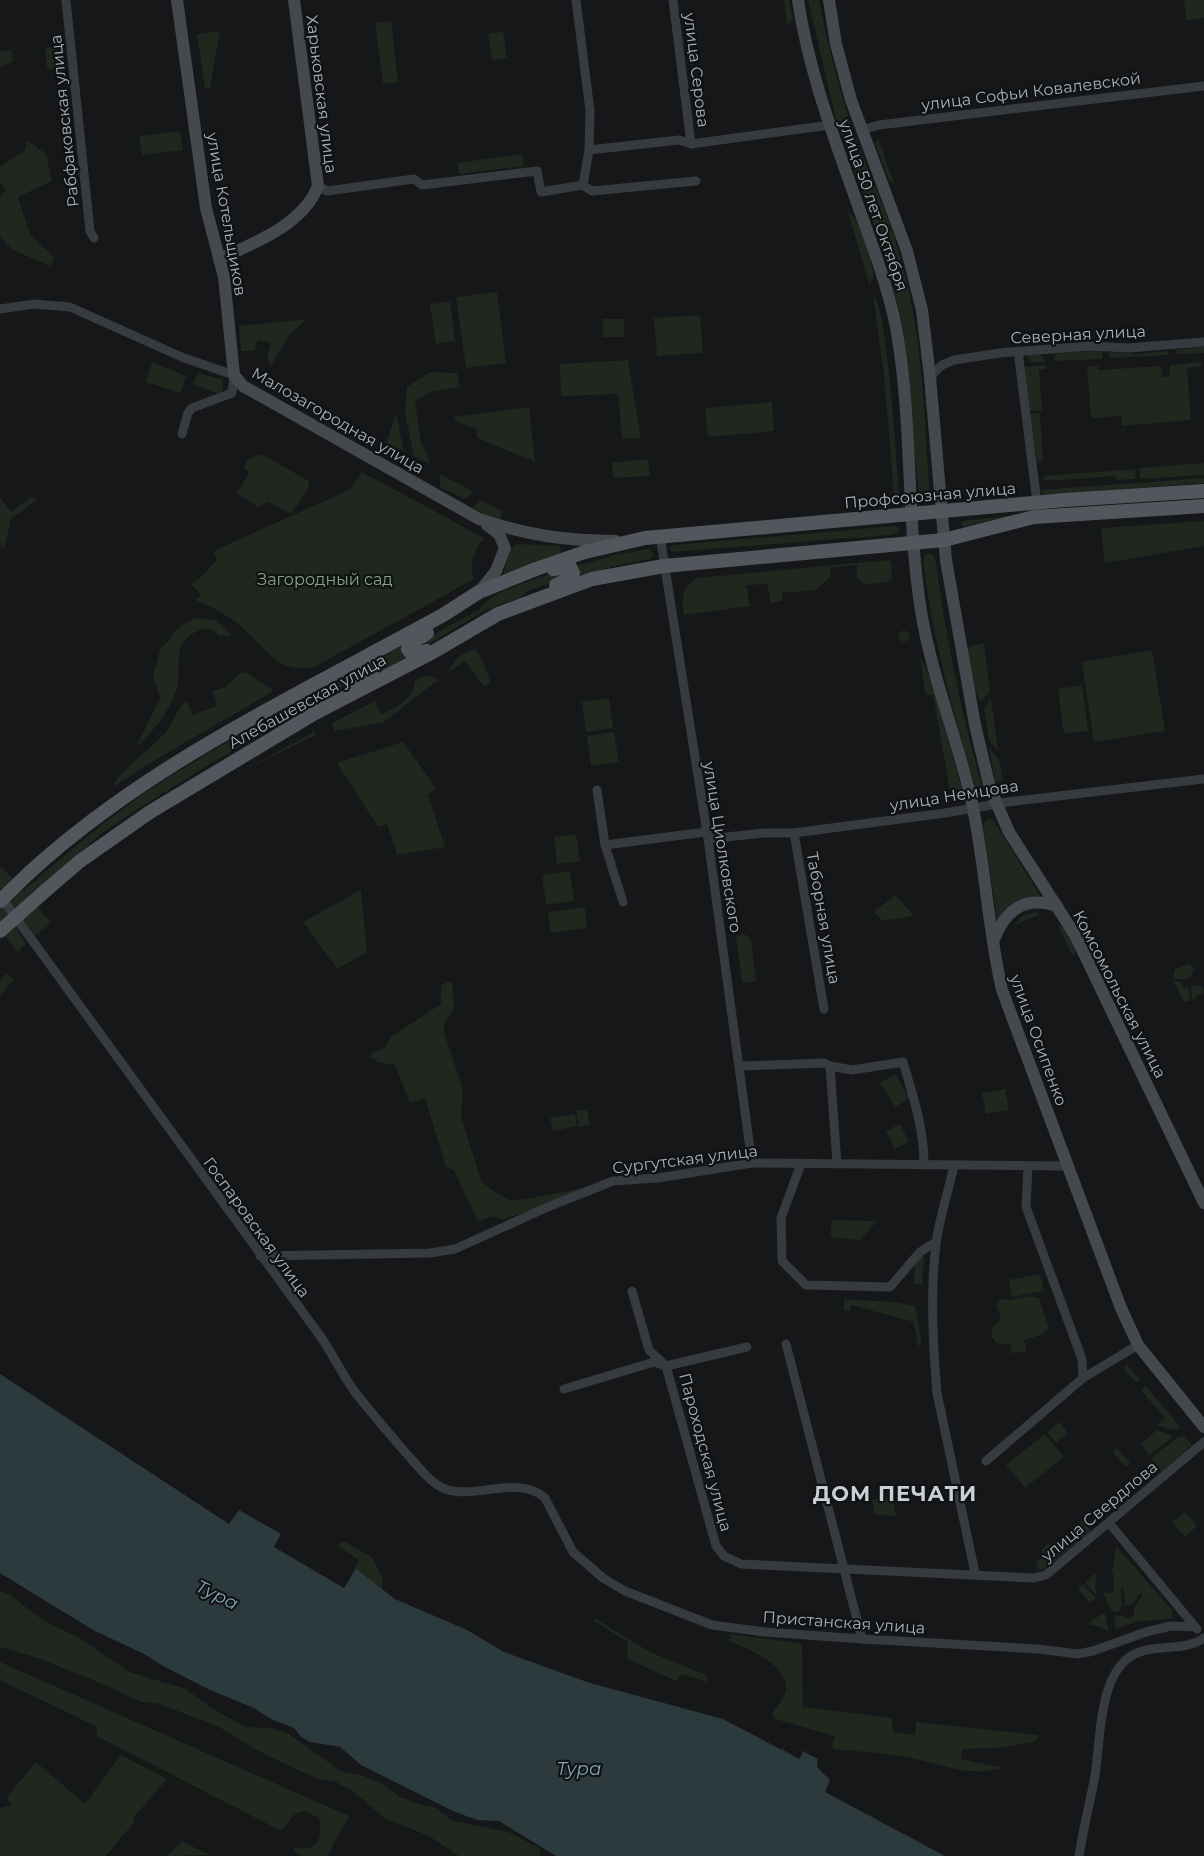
<svg xmlns="http://www.w3.org/2000/svg" width="1204" height="1856" font-family="Montserrat,sans-serif">
<rect width="100%" height="100%" fill="#161719"/>
<g fill="#1f271e">
<polygon points="784,0 789,0 793,20 787,26"/>
<path d="M808,0h11c8,41 18,82 31,121 15,44 36,87 49,132 23,75 25,154 30,232v11l-3,4 -6,-2 -2,-12 -15,-159 -17,-69 -49,-135z"/>
<polygon points="1184,0 1204,0 1204,18 1186,20"/>
<polygon points="391,21 398,82 383,84 375,23"/>
<polygon points="220,31 210,88 205,88 197,34"/>
<polygon points="503,32 507,58 492,60 488,34"/>
<polygon points="55,47 57,68 47,69 45,48"/>
<polygon points="9,50 12,52 13,62 0,67 0,51"/>
<polygon points="180,131 183,150 142,155 139,136"/>
<polygon points="878,138 894,183 889,180 875,144"/>
<polygon points="27,140 46,154 52,181 18,197 30,235 54,257 51,266 13,250 0,237 0,196 6,190 0,182 0,167 25,150"/>
<polygon points="522,154 524,166 459,174 457,163"/>
<path d="M848,212c17,12 22,45 26,65l-5,7z"/>
<polygon points="497,292 506,363 466,368 456,297"/>
<path d="M873,295c14,9 24,173 26,199l-5,1 -10,-120z"/>
<polygon points="450,302 455,341 436,344 430,304"/>
<polygon points="700,315 703,353 657,356 654,318"/>
<polygon points="307,319 289,335 272,364 270,365 267,356 271,343 258,340 254,351 241,351 239,326"/>
<rect x="603" y="319" width="21" height="18"/>
<polygon points="1204,347 1204,353 1176,354 1176,350"/>
<polygon points="1102,351 1102,359 1053,361 1055,355 1060,352"/>
<polygon points="1168,351 1168,355 1110,358 1110,352 1139,354"/>
<polygon points="1027,355 1042,355 1045,362 1031,363"/>
<polygon points="628,360 641,438 622,439 618,394 561,396 560,364"/>
<polygon points="152,362 186,376 181,393 146,382"/>
<polygon points="1201,362 1202,366 1187,368 1191,420 1122,426 1121,416 1091,418 1087,367 1098,366 1098,370 1161,366 1163,377 1169,377 1170,365"/>
<polygon points="1045,365 1046,369 1039,370 1042,410 1029,411 1022,367"/>
<polygon points="430,372 457,373 460,387 430,392 415,401 421,443 431,464 414,457 405,412 407,387"/>
<polygon points="199,373 223,380 222,395 192,384"/>
<polygon points="772,402 774,431 708,437 705,408"/>
<polygon points="529,407 535,462 477,438 477,429 454,420 454,417"/>
<polygon points="396,413 404,451 386,444"/>
<polygon points="1040,413 1043,461 1037,462 1030,414"/>
<polygon points="261,454 309,481 308,489 291,514 269,502 258,507 237,493 249,473 244,468 248,459"/>
<polygon points="648,459 650,476 613,478 612,463"/>
<polygon points="1204,463 1204,475 1140,479 1139,468"/>
<polygon points="1135,469 1136,479 1116,480 1116,476 1044,481 1044,476"/>
<path d="M362,472l122,66c-10,12 -16,26 -10,41l-158,87c-35,10 -48,-15 -71,-36 -14,-13 -32,-23 -50,-30l6,-5 -10,-11 8,-5 18,-19 -4,-7 7,-5 129,-58z"/>
<polygon points="440,474 474,492 465,499 440,487"/>
<polygon points="1204,478 1204,483 1045,495 1039,490"/>
<polygon points="0,497 11,512 31,497 38,499 11,519 4,549 0,543"/>
<polygon points="480,500 502,511 499,522 473,508"/>
<polygon points="1014,515 964,527 961,525 964,521"/>
<polygon points="1204,521 1204,546 1105,563 1101,528"/>
<polygon points="895,526 899,528 899,532 890,535 673,552 669,549 673,545"/>
<polygon points="516,544 559,546 562,553 503,575 511,549"/>
<polygon points="648,549 654,554 650,559 614,566 573,579 576,566 615,555"/>
<path d="M930,554l4,2 2,7c10,76 26,153 47,226l-3,4 -4,-2c-22,-78 -44,-151 -53,-231l2,-5z"/>
<path d="M889,560l2,3 1,16 -7,4 -21,1 -7,-6v-13l-27,3 1,8 -15,14 -34,3 1,7 -12,3 -4,-19 -21,1 4,21 -66,9c-3,-16 -2,-27 13,-37z"/>
<path d="M565,569l2,8 -37,13 -11,8 -34,12 -67,41 -5,-5 67,-37c10,-19 64,-32 85,-40z"/>
<path d="M194,618l22,2 16,15 -12,1c-8,-7 -11,-9 -20,-6 -32,12 -16,39 -24,61 -8,23 -22,39 -40,56l24,-49 -7,-22 8,-29c7,-3 7,-7 12,-13 5,-7 13,-11 21,-16z"/>
<circle cx="904" cy="636" r="5.5"/>
<polygon points="984,643 990,692 980,702 973,684 967,651 970,646"/>
<polygon points="404,645 408,656 376,674 373,662"/>
<path d="M475,649l7,10 9,24 -7,3 -19,-25 -17,12c6,-14 13,-20 27,-24z"/>
<polygon points="1152,650 1165,731 1094,742 1082,662"/>
<polygon points="920,660 922,660 932,682 962,789 950,790 933,695 926,695"/>
<path d="M364,667l4,6 -54,29 -24,17 -77,43 -78,49 -34,23 -73,62 23,27 -16,13 -21,-28 -7,6 19,30 -8,8 -18,-22v-26l3,5 7,-7 -10,-13v-20l2,-2 21,24c44,-38 88,-76 137,-108 66,-43 136,-78 204,-116z"/>
<path d="M246,672l27,18 -3,3 -115,67 -43,28c12,-23 34,-34 51,-53 10,-11 13,-25 24,-35l5,15 25,-9 -4,-15 13,-4 13,-13z"/>
<path d="M432,676l6,4 -54,42 -49,9 -3,-8 43,-22 6,13c16,-7 32,-14 34,-33l7,-4z"/>
<polygon points="1082,685 1088,731 1064,734 1058,689"/>
<polygon points="609,698 613,728 586,732 582,702"/>
<polygon points="991,698 998,751 989,740 984,709"/>
<polygon points="315,731 315,735 245,770"/>
<polygon points="614,732 619,762 591,766 587,736"/>
<polygon points="403,742 436,788 428,795 445,847 397,855 387,824 378,827 337,763"/>
<polygon points="989,747 999,760 1003,781 995,782"/>
<path d="M988,818l5,2 48,77c-19,-2 -30,14 -43,27l-15,-99z"/>
<polygon points="576,834 580,861 557,864 554,837"/>
<polygon points="570,871 574,901 546,905 542,875"/>
<polygon points="361,890 367,952 337,969 303,922"/>
<polygon points="895,895 914,916 882,921 874,912"/>
<polygon points="585,907 587,928 551,933 548,912"/>
<polygon points="1035,912 1040,914 1013,926 1022,916"/>
<polygon points="1057,923 1068,933 1076,951 1073,957"/>
<polygon points="744,934 751,938 756,981 742,983 736,936"/>
<polygon points="1188,964 1191,965 1194,970 1189,978 1183,980 1173,978 1175,969"/>
<polygon points="6,974 14,979 0,996 0,980"/>
<polygon points="1173,980 1182,982 1184,988 1189,989 1190,1001 1184,1002"/>
<polygon points="448,982 452,982 454,1009 444,1023 444,1032 463,1089 461,1116 481,1181 492,1190 509,1200 526,1199 583,1188 544,1206 503,1219 491,1216 478,1222 454,1170 446,1167 425,1098 410,1103 395,1065 378,1062 369,1057 372,1053 384,1048 391,1037 441,1004 441,985"/>
<polygon points="1193,985 1203,987 1204,992 1192,1000 1191,987"/>
<polygon points="895,1074 910,1098 895,1107 880,1083"/>
<polygon points="1005,1089 1009,1110 986,1114 982,1093"/>
<polygon points="587,1109 590,1125 579,1127 576,1111"/>
<polygon points="575,1114 577,1126 553,1131 550,1118"/>
<polygon points="900,1124 909,1142 895,1149 886,1131"/>
<polygon points="834,1220 877,1221 860,1240 834,1238 831,1235 831,1223"/>
<polygon points="921,1256 924,1256 922,1285 914,1283 915,1262"/>
<polygon points="1040,1274 1044,1291 1012,1297 1009,1280"/>
<path d="M1031,1296l8,2 10,30 -6,6 -20,7 2,1 1,10 -15,1v-10c-10,2 -15,2 -20,-8l2,-8 8,-8 -5,-15 4,-5 10,1z"/>
<polygon points="844,1299 895,1302 915,1306 922,1345 918,1346 914,1322 851,1305 849,1312 844,1310"/>
<polygon points="1126,1364 1141,1380 1136,1383 1124,1369"/>
<polygon points="1146,1386 1181,1428 1172,1430 1157,1425 1165,1418 1141,1390"/>
<polygon points="1059,1422 1068,1433 1056,1443 1047,1432"/>
<polygon points="1157,1430 1174,1436 1149,1455 1141,1444"/>
<polygon points="1045,1434 1064,1457 1025,1488 1006,1465"/>
<polygon points="1184,1436 1192,1445 1161,1472 1151,1458 1178,1437"/>
<polygon points="1117,1448 1130,1463 1126,1467 1112,1452"/>
<polygon points="1147,1470 1150,1474 1149,1477 1100,1518 1093,1511 1143,1471"/>
<polygon points="892,1497 896,1516 874,1514 872,1500"/>
<polygon points="1185,1512 1197,1526 1185,1537 1172,1522"/>
<polygon points="1082,1520 1091,1531 1043,1570 1036,1568 1037,1561 1045,1555 1041,1550 1048,1544 1056,1553 1083,1530 1079,1524"/>
<polygon points="345,1542 373,1558 383,1580 381,1592 376,1595 350,1577 359,1560 339,1547 340,1543"/>
<polygon points="1116,1546 1172,1610 1172,1618 1135,1622 1116,1629 1114,1620 1115,1617 1121,1615 1127,1618 1134,1616 1134,1608 1143,1594 1140,1593 1132,1605 1125,1605 1124,1590 1121,1589 1122,1605 1118,1612 1111,1611 1103,1592 1113,1593 1114,1574 1112,1573"/>
<polygon points="1095,1573 1097,1574 1095,1587 1097,1596 1085,1583"/>
<polygon points="1083,1584 1096,1598 1090,1603 1078,1589"/>
<polygon points="0,1591 9,1594 44,1621 83,1640 129,1672 186,1689 210,1707 245,1727 271,1728 289,1734 342,1772 361,1775 381,1783 400,1797 422,1805 435,1807 451,1820 511,1833 541,1849 539,1856 459,1856 429,1836 384,1818 354,1792 334,1781 319,1779 300,1771 257,1750 219,1727 157,1703 141,1702 100,1683 38,1658 0,1647"/>
<polygon points="1102,1614 1105,1614 1109,1632 1101,1627 1087,1624"/>
<polygon points="594,1618 650,1652 706,1675 707,1679 706,1682 682,1674 676,1681 632,1661 627,1657 628,1642 594,1621"/>
<path d="M731,1634l71,10 1,63 89,11 1,14 22,3 1,-13 123,13 -5,7 -36,6 -36,1 -1,10 42,9c-38,9 -53,-2 -88,-9 -26,-6 -54,-7 -81,-10l-2,-3 3,-10 -60,-17 -3,-5c4,-7 13,-17 14,-24 3,-25 -40,-43 -58,-49z"/>
<path d="M0,1662l349,154 -22,40h-25l-9,-5 2,-3c23,4 28,-9 24,-30l-14,-7 -10,3 -14,17 -184,-95v-9l-97,-47z"/>
<polygon points="121,1755 167,1779 133,1818 135,1821 106,1856 0,1856 0,1808 11,1805 7,1797 36,1762 85,1804"/>
<polygon points="182,1841 209,1855 167,1856"/>
</g>
<polygon fill="#2c393d" points="0,1374 229,1524 239,1510 281,1534 274,1547 344,1588 356,1569 395,1599 467,1630 504,1652 590,1683 723,1719 782,1750 786,1743 818,1759 817,1767 830,1780 825,1792 945,1856 556,1856 499,1821 477,1820 453,1811 361,1765 340,1747 310,1742 301,1737 294,1728 271,1719 254,1708 210,1690 165,1667 144,1654 93,1630 0,1573"/>
<g fill="#161719">
<polygon points="283,1532 277,1546 343,1585 354,1567 344,1587 275,1546"/>
<polygon points="786,1743 803,1752 799,1759 783,1750"/>
</g>
<g fill="none" stroke-linecap="round" stroke-linejoin="round">
<g stroke="#373a3e" stroke-width="9">
<polyline points="66,0 90,231 94,238"/>
<polyline points="576,0 590,111 589,150 583,185"/>
<polyline points="673,0 691,144"/>
<polyline points="862,130 879,125 1204,86"/>
<polyline points="589,150 679,140 691,144 830,125"/>
<polyline points="318,186 327,191 414,179 422,185 537,171 541,192 583,185 592,191 696,181"/>
<polyline points="0,309 34,304 70,307 184,358 234,375 232,393 192,408 188,413 182,434"/>
<polyline points="1018,351 1037,503"/>
<polyline points="930,377 942,365 954,360 1000,353 1090,346 1128,348 1204,342"/>
<polyline points="660,536 708,839 752,1163"/>
<polyline points="597,790 605,845 623,902"/>
<polyline points="794,833 824,1009"/>
<polyline points="708,839 764,833 794,833 945,813 1008,802 1204,779"/>
<polyline points="605,845 706,832"/>
<path d="M0,896l323,444c11,17 20,36 32,52 16,21 34,41 51,61 11,12 24,30 39,36 31,11 73,-15 100,9l28,54 30,26 22,13 87,34 53,7 97,7 176,10 40,5 15,-3 53,-19 25,-6 24,1"/>
<polyline points="740,1066 825,1063 830,1066 837,1164"/>
<path d="M830,1066l22,4 51,-8c10,34 21,66 21,103"/>
<polyline points="801,1164 781,1218 782,1261 806,1285 890,1287 920,1252 936,1242"/>
<path d="M954,1166c-6,26 -15,53 -18,78 -6,49 -3,100 1,149l38,180"/>
<polyline points="1028,1166 1026,1207 1082,1359 1083,1378"/>
<polyline points="260,1256 430,1253 455,1249 550,1206 613,1181 658,1178 752,1163 1068,1166"/>
<polyline points="632,1291 649,1350 666,1366 716,1546 724,1556 741,1564 1034,1578 1046,1575 1204,1442"/>
<polyline points="786,1344 862,1639"/>
<polyline points="564,1389 654,1362 666,1366 747,1347"/>
<polyline points="986,1461 1083,1378 1138,1345"/>
<polyline points="1109,1523 1197,1629"/>
<path d="M1079,1856c4,-25 10,-50 15,-75 7,-36 3,-103 37,-125 23,-14 52,-3 73,-18"/>
</g>
<g stroke="#45494e" stroke-width="12">
<path d="M177,0l29,208 18,69 10,98 9,11 236,133c48,16 87,22 137,22"/>
<path d="M798,0c10,69 35,135 58,200 15,42 31,83 40,127 17,94 10,190 25,284 10,62 34,122 49,183 15,64 17,131 32,196l119,318 17,37 66,82"/>
<polyline points="829,0 836,44 851,100 907,251 922,310 930,377 946,560 975,725 990,788 1009,832 1075,935 1204,1203"/>
<path d="M219,259c35,-16 84,-34 99,-73l-24,-186"/>
<polyline points="479,592 496,571 505,548 499,534 487,525"/>
<path d="M993,942c12,-32 31,-47 64,-36"/>
</g>
<g stroke="#53575d" stroke-width="14">
<polyline points="553,569 570,567 573,573 569,579 556,585"/>
<polyline points="427,633 411,643 408,649 413,655 427,651"/>
<polyline points="354,669 368,664 373,669 370,676 357,683"/>
<path d="M29,873c121,-111 271,-179 414,-258l36,-23 57,-23 49,-17 60,-14 420,-38 139,-9"/>
<polyline points="45,891 80,861 150,812 315,713 433,652 498,614 592,579 664,566 944,540 1034,517 1204,506"/>
</g>
<g stroke="#53575d" stroke-width="14">
<polyline points="0,901 29,873"/>
<polyline points="0,931 45,891"/>
</g>
</g>
<g text-anchor="middle" stroke-width="4.5" stroke-linejoin="round" paint-order="stroke">
<g font-size="16" fill="#a8b1b9" stroke="#111214">
<text transform="translate(697 70) rotate(83)" y="6">улица Серова</text>
<text transform="translate(1031 91) rotate(-7)" y="6">улица Софьи Ковалевской</text>
<text transform="translate(322 94) rotate(83)" y="6">Харьковская улица</text>
<text transform="translate(64 121) rotate(-96)" y="6">Рабфаковская улица</text>
<text transform="translate(874 205) rotate(71)" y="6">улица 50 лет Октября</text>
<text transform="translate(227 214) rotate(80)" y="6">улица Котельщиков</text>
<text transform="translate(1078 334) rotate(-3)" y="6">Северная улица</text>
<text transform="translate(338 420) rotate(30)" y="6">Малозагородная улица</text>
<text transform="translate(930 495) rotate(-5)" y="6">Профсоюзная улица</text>
<text transform="translate(307 701) rotate(-29)" y="6">Алебашевская улица</text>
<text transform="translate(954 795) rotate(-9)" y="6">улица Немцова</text>
<text transform="translate(723 847) rotate(81)" y="6">улица Циолковского</text>
<text transform="translate(824 918) rotate(80)" y="6">Таборная улица</text>
<text transform="translate(1120 994) rotate(63)" y="6">Комсомольская улица</text>
<text transform="translate(1039 1040) rotate(70)" y="6">улица Осипенко</text>
<text transform="translate(685 1159) rotate(-7)" y="6">Сургутская улица</text>
<text transform="translate(257 1227) rotate(54)" y="6">Госпаровская улица</text>
<text transform="translate(706 1452) rotate(75)" y="6">Пароходская улица</text>
<text transform="translate(1099 1511) rotate(-40)" y="6">улица Свердлова</text>
<text transform="translate(844 1622) rotate(4)" y="6">Пристанская улица</text>
</g>
<g font-size="16" fill="#84a57f" stroke="#111214">
<text x="325" y="585">Загородный сад</text>
</g>
<g font-size="18" font-style="italic" fill="#7ea6b5" stroke="#111214">
<text transform="translate(217 1595) rotate(26)" y="6">Тура</text>
<text x="579" y="1775">Тура</text>
</g>
<g font-size="21" font-weight="bold" letter-spacing="1" fill="#c9cfd5" stroke="#111214">
<text x="895" y="1501">ДОМ ПЕЧАТИ</text>
</g>
</g>
</svg>
